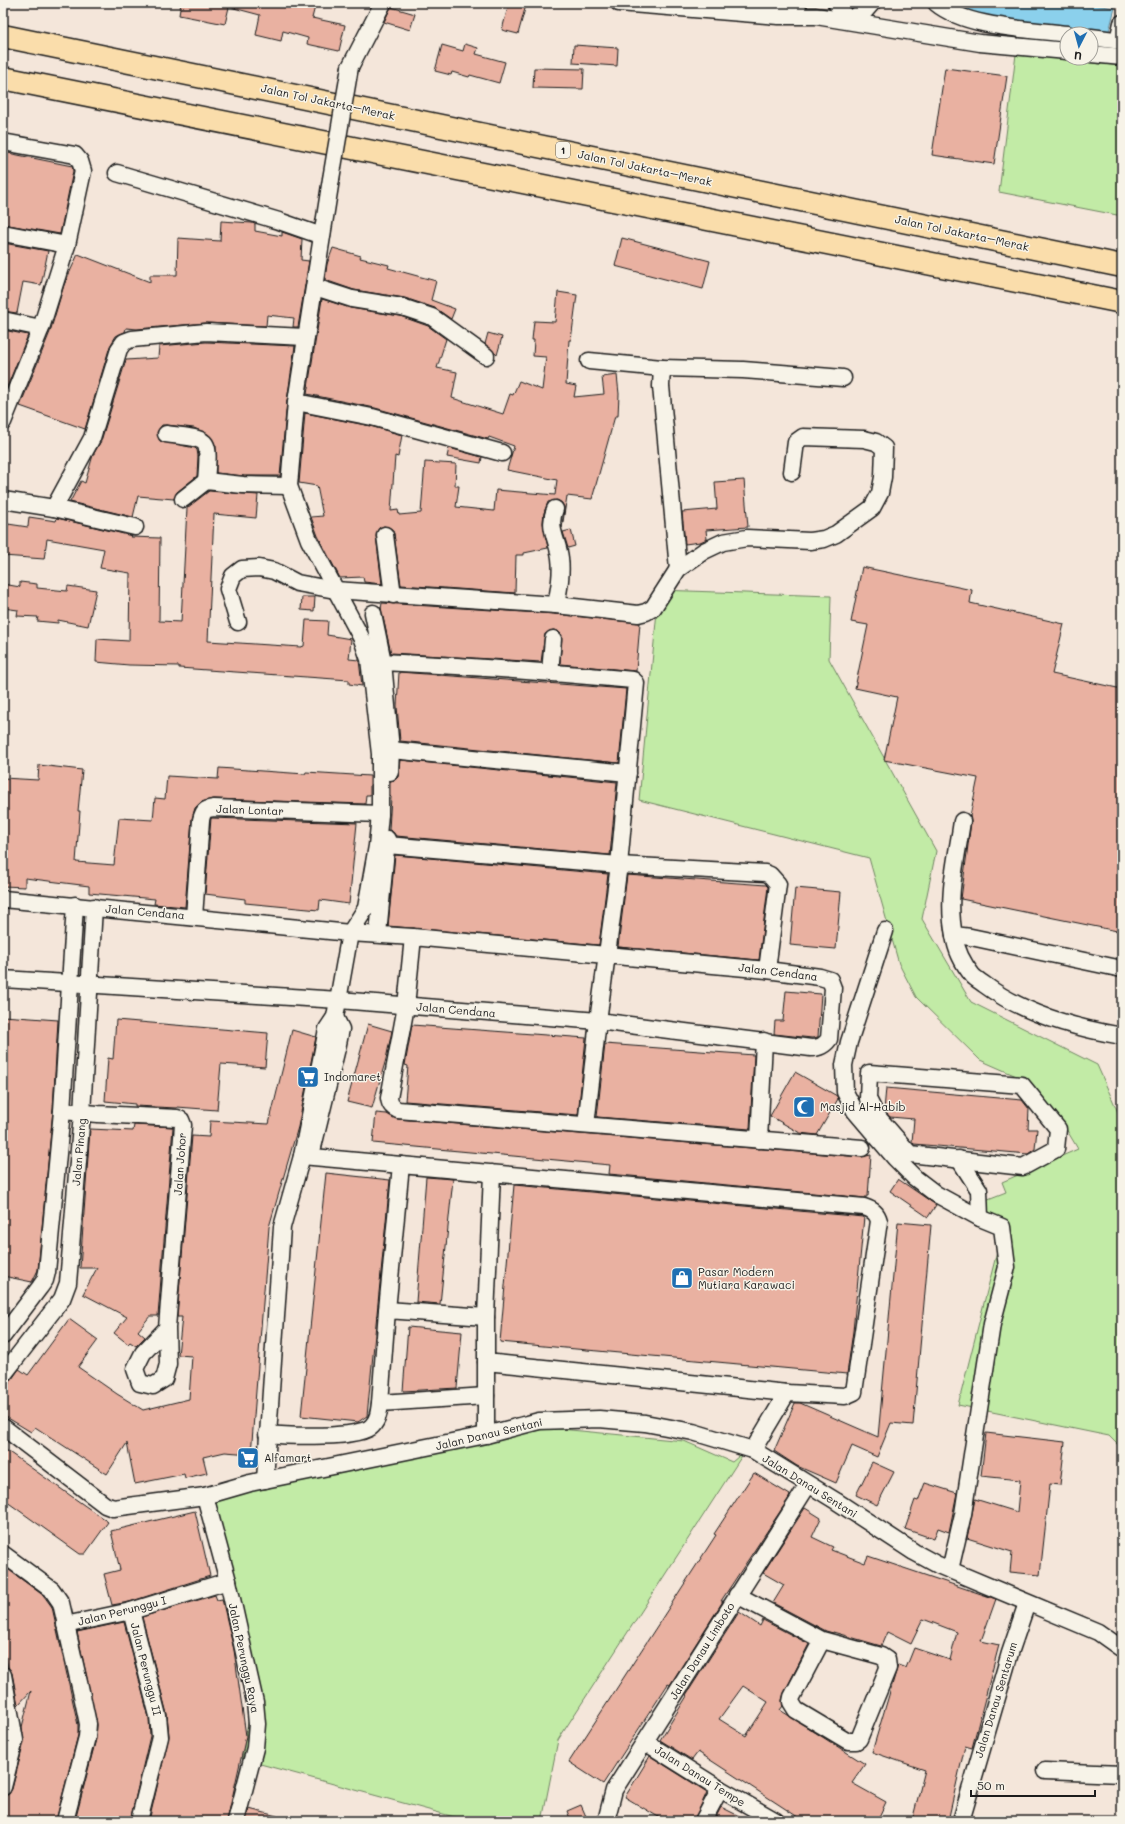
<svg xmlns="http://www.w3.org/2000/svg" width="1125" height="1824" font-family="Mali,sans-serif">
<rect width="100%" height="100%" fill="#f4e6da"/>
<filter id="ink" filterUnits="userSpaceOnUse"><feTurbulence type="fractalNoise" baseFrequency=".025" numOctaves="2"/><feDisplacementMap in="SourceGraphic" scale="8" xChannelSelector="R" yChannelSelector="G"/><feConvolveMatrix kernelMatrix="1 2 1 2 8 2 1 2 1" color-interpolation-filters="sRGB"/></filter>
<g filter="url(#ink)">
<g fill="#c2eba6" stroke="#6f8461">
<polygon points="1016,54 1122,66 1122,216 999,192"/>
<polygon points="659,590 831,596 829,659 936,851 922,919 971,1002 1097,1065 1122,1121 1122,1449 1109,1436 958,1405 1000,1240 983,1201 1006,1192 1002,1182 1078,1149 1062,1122 1030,1082 980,1060 916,997 899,964 869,858 639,800"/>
<polygon points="550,1428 684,1441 732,1462 745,1451 558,1740 542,1821 469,1821 242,1759 254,1685 201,1491"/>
</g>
<polygon fill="#8bd0ec" stroke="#5f8899" points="948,3 1081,3 1115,8 1109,31 974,15"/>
<g fill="#e9b1a1" stroke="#1c1c1c" fill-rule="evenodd">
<polygon points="181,3 230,3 225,24 179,15"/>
<polygon points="231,3 279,3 296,7 296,3 316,3 312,18 345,25 339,51 307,44 308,38 283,31 281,41 256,35 260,15 230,7"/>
<polygon points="509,3 526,5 518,34 502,30"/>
<polygon points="391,7 415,14 410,30 384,22"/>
<polygon points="465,44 478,48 476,54 505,62 499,83 470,75 469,77 452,72 451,75 435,71 442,45 463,51"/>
<polygon points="574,45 618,48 617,66 573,63"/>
<polygon points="534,68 584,69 583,89 533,88"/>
<polygon points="945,68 1007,76 994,164 932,155"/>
<polygon points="3,152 72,166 73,171 60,234 3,224"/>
<polygon points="221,221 252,223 255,224 255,231 282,236 282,232 302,239 301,260 309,261 298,327 293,327 294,318 267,315 266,326 206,323 137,329 126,328 125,332 116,336 110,346 85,429 20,406 50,332 64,285 78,254 150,282 150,275 177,275 178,238 220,241"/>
<polygon points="622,238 710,261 703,289 615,266"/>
<polygon points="3,243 48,251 41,285 23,282 17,313 3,311"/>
<polygon points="333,248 361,256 360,258 389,265 388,268 436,281 431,300 455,309 451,319 435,308 405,298 354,290 325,280 327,264"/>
<polygon points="558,292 577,295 571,340 569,340 566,384 576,386 574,397 604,394 602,377 617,375 619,394 618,416 615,416 592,499 567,496 562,528 564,507 562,503 557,500 548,502 544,513 543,523 548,548 524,553 524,555 516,555 515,593 401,585 394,534 392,529 384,526 379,528 376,536 382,584 364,582 363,577 340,578 318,536 311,517 323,516 317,486 299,483 305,413 370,426 402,435 398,457 395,456 391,511 398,510 399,515 421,513 425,462 456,464 455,486 459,486 456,507 494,511 496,490 555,495 557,480 507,470 514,446 489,437 488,439 375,408 307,394 322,299 350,308 400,316 428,326 446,339 437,368 457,372 452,398 503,414 510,394 513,395 519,381 542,390 546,357 533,356 534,340 532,340 534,321 555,322"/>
<polygon points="3,330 28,335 3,397"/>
<polygon points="488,333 502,337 497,355 485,344"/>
<polygon points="206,342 295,346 287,401 280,476 244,476 216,473 216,446 209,435 194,428 167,425 162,425 157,432 160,441 195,448 197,450 198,456 197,476 177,492 174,499 138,496 133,517 70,502 81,481 85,483 93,455 101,441 126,360 158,358 159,346"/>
<polygon points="449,448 482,457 481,463 447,457"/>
<polygon points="744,480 748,527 706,530 707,539 700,542 685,544 682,512 717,509 715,482"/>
<polygon points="209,491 258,495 256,518 214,514 208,641 301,647 304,646 306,620 328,621 327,635 351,639 349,659 359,660 362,686 349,684 349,680 179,668 179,666 129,665 96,662 97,639 129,641 130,573 100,568 104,549 47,539 44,559 3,556 3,538 6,538 8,524 28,527 29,517 56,521 57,518 132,536 131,537 160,538 159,621 181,622 187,508"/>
<polygon points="571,530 575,546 568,548 563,532"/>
<polygon points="862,567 972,590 970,603 1064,624 1052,674 1122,689 1122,932 961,899 971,822 970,816 978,778 884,760 897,697 855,688 868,625 851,622"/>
<polygon points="20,582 37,584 37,588 67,591 68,586 96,590 88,626 58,620 58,623 37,621 38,617 17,616 18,610 3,608 3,584 20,587"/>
<polygon points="302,597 315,597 314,611 301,610"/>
<polygon points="382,603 555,614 640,623 636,671 560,664 562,635 558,631 553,630 545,634 541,662 391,653 381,609"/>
<polygon points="399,672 626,689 619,763 400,741 397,706"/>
<polygon points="400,760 617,782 610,855 396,836 393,832 389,830 391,797 390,796 390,781 395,780 398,777"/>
<polygon points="39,765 82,770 78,811 80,811 76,862 114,865 119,818 153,820 155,798 165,799 167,776 218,779 219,768 305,774 306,772 370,776 370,795 366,795 365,804 214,799 201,802 195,808 192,819 185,907 154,904 155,899 89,893 89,886 25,878 25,887 3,886 3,778 38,780"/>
<polygon points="211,818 357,823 349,904 320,900 319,910 245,903 245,899 205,894"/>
<polygon points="395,855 608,874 599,945 388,926"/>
<polygon points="627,875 766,885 768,887 759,960 618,947"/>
<polygon points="795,888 841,892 836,949 790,945"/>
<polygon points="786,991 821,994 818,1037 812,1038 774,1034 775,1021 783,1021"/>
<polygon points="3,1016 58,1020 53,1110 38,1270 32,1282 3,1276"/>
<polygon points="116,1020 268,1033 265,1067 221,1064 217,1110 177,1107 177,1108 135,1106 135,1104 105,1101 108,1058 113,1059"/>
<polygon points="368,1024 392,1031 386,1059 372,1108 347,1102"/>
<polygon points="412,1025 586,1038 578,1115 405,1101 408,1066 405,1065"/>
<polygon points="292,1030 316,1037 298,1127 269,1227 251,1454 225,1452 203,1457 207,1473 185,1478 184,1474 135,1484 127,1443 107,1474 35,1427 31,1432 3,1415 3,1393 12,1379 19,1369 28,1375 69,1319 98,1340 78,1367 117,1394 143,1410 189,1399 192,1356 178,1355 182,1317 177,1317 192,1136 209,1137 210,1121 269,1124"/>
<polygon points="605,1044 754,1055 750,1129 597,1117"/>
<polygon points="795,1072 837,1096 838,1099 817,1135 800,1133 770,1116"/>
<polygon points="886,1088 1022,1100 1029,1109 1028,1129 1037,1129 1035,1149 1028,1154 914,1144 912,1142 914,1119 890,1117 884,1110"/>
<polygon points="376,1113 387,1114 397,1119 861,1157 871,1155 868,1196 866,1196 866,1198 609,1174 610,1165 373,1143"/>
<polygon points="134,1125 173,1127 158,1316 150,1316 138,1331 145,1337 136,1346 130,1342 128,1344 114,1333 127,1317 83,1294 97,1268 80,1268 90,1129 133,1131"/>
<polygon points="326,1173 390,1180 367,1416 358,1422 301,1416"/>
<polygon points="426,1177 453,1179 440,1304 416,1302"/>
<polygon points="898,1179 936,1205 928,1217 890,1191"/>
<polygon points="514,1185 864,1217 853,1331 847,1374 500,1342"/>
<polygon points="898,1222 931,1225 913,1425 891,1423 877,1457 852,1446 836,1483 797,1466 774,1451 795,1403 800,1403 878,1437"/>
<polygon points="408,1327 462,1332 457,1388 403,1391"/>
<polygon points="986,1433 1065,1442 1060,1485 1050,1484 1040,1575 1010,1572 1012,1552 967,1538 975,1499 1017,1512 1020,1480 981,1476"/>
<polygon points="3,1448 108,1522 85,1554 80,1554 3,1499"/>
<polygon points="872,1462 894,1472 877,1505 856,1495"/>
<polygon points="754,1473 790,1495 789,1498 721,1601 723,1601 670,1685 668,1684 603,1784 569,1762 716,1535 714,1534"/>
<polygon points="925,1483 957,1493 949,1532 938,1528 934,1539 905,1529 915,1500 918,1501"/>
<polygon points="805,1508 821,1518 812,1537 833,1547 831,1550 865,1563 868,1556 996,1599 981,1641 999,1645 972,1748 965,1746 948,1821 912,1821 925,1770 872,1752 898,1665 906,1668 914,1648 950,1660 957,1632 923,1619 911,1644 887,1632 881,1646 833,1632 833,1633 826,1631 773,1603 784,1585 763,1573"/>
<polygon points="195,1511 210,1576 129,1602 112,1605 104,1574 120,1570 111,1531"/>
<polygon points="5,1567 44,1596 52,1607 78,1725 78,1735 56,1821 3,1821 3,1802 4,1796 9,1794 12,1789 24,1742 22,1727 31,1691 18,1705 12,1673 8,1667 3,1649 3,1569"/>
<polygon points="215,1595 217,1600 222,1599 234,1650 246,1736 227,1821 149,1821 169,1736 167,1714 142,1617"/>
<path d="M739,1612l21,14 3,-6 46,24 -25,49 -2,7 1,6 -3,4 85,54 -13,19 34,19 -9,19h-73l-106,-69 -6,8 -32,-20 27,-44 -1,-1zM743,1686l25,16 -22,34 -27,-17z"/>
<polygon points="124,1622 149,1718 150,1736 130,1821 75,1821 96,1739 97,1725 77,1632"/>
<polygon points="650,1756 707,1792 694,1821 665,1821 625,1797"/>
<polygon points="581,1805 588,1821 571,1821 567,1811"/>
<polygon points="721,1807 749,1821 714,1821"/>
<polygon points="249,1809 277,1816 276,1821 246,1821"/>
</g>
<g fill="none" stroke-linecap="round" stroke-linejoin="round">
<g stroke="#1c1c1c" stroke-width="19">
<g id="minor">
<polyline points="619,3 778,16 816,16 980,43 1067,51"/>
<polyline points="762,3 777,4 799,3"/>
<polyline points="836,3 848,20"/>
<path d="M936,3c30,25 93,26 131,31"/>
<polyline points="848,20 865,11 872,3"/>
<polyline points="1091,37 1122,41"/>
<polyline points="1118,40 1122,23"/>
<polyline points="1091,54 1122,57"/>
<polyline points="350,67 383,3"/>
<polyline points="3,142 75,155 80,161 83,171 67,245 41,328 3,422"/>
<polyline points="117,173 279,221 322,236"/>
<polyline points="3,233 67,245"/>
<polyline points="315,287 352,299 402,307 432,317 486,356"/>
<polyline points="3,320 41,328"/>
<polyline points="589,361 662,368"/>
<polyline points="296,402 372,417 502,453"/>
<path d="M166,434c44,6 44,1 40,47"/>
<polyline points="183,499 206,481 243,485 289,486 296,402 331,179"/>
<polyline points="3,500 54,508 135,527"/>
<polyline points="54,508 92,438 119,349 124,342 132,339 206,332 305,337"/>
<path d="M555,509c-8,19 3,31 5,49 2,16 -1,31 -4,47"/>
<polyline points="385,535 393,595"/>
<polyline points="678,569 661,386 662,368 743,370 843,378"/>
<path d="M373,613l10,49c83,4 167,10 250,18l3,3 -17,182 -21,156 -12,104"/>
<polyline points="238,622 228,589 233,576 242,569 259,568 274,571 297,583 335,590 556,605 638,614 646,612 653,608 678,569 704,551 723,542 747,538 810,541 824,539 836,534 872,508 880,493 883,477 884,448 876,442 864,439 803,437 796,442 792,472"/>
<polyline points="383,662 391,750 390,772"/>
<polyline points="550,672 553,639"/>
<polyline points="391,750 628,773"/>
<path d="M962,821c-5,37 -16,76 -8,114l17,2 151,32"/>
<polyline points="387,845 619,865 765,873 770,875 778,884 767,970"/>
<path d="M3,899l347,34 63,4 354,33 53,7 10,3 3,8 -4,51c-5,7 -10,9 -18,9l-213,-27 -259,-21 -336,-21"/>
<path d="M194,917l7,-97c2,-9 4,-11 13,-12l166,6"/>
<polyline points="885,931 849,1042 844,1065 845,1092 855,1111 895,1158 915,1178 936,1194 980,1218 1002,1227 1007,1267 992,1324 963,1514 950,1570"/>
<polyline points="378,934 387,839"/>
<path d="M954,935c2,15 9,29 19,41 3,3 8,6 12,9 39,29 90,43 137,51"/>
<path d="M413,937l-7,69 -17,92c1,7 3,9 9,12l464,38"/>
<polygon points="869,1073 1022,1085 1058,1129 1056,1149 1023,1167 910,1154 876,1115 868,1099"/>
<polyline points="62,1111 98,1114 177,1118 181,1120 183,1125 167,1328 168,1364 164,1379 153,1386 140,1383 135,1369 143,1353 167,1328"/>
<polyline points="759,1140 764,1041"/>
<polyline points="313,1147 338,1044 341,1029 335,1017"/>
<polyline points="302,1156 401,1165"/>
<polyline points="959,1159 979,1190 980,1218"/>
<path d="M387,1310l14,-145 463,42c9,3 13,6 15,14l-25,171 -9,4 -58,-3 -301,-31v-45l6,-144"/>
<polyline points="3,1336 40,1287 45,1280 47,1272 62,1111 75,905"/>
<polyline points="3,1375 62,1299 68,1283 82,1113 94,907"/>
<polyline points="380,1403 486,1396"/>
<polyline points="3,1427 105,1505 113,1508 205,1496 250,1483 486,1435 539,1421 599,1419 645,1423 693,1432 753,1450 836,1501 914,1552 938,1565 1098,1632 1122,1649"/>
<path d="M267,1434c19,2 94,5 105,-8 6,-6 7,-14 8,-23l7,-93 99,7"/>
<polyline points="486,1435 486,1362"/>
<polyline points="753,1450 787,1393"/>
<polyline points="265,1480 282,1227 302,1156 327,1029 335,1017 350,933 366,908 377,846 380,814 380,754 369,659 362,639 309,540 289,486"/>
<polyline points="205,1496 228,1581 255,1702 257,1724 255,1748 236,1821"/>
<polyline points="3,1554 52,1590 61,1603 83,1700 88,1724 87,1737 65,1821"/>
<polyline points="737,1595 822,1640 881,1656 887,1660 888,1668 859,1739 856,1741 848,1741 796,1710 791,1702 792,1697 822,1640"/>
<polyline points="131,1611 158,1716 160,1737 139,1821"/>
<polyline points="65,1625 131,1611 228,1581"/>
<polyline points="3,1675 15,1740 3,1787"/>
<polyline points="645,1742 720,1789 776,1821"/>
<polyline points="1045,1771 1122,1774"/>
<polyline points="606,1821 614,1790 808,1485"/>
<polyline points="703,1821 720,1789"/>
<polyline points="961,1821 1010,1653 1027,1603"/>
</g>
</g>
<g stroke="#1c1c1c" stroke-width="25">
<g id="highway">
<polyline points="3,36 1122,266"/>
<polyline points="3,78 1122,302"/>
</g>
</g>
<use href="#minor" stroke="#f7f3e8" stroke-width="16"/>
<use href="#highway" stroke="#faddab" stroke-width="22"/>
<g stroke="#1c1c1c" stroke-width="19" stroke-linecap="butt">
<polyline id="minor-bridge" points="331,179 350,67"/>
</g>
<use href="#minor-bridge" stroke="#f7f3e8" stroke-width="16"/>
</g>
</g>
<defs>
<g id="supermarket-square" transform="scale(1.15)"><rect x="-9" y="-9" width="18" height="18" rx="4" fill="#1f6fb2" stroke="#f7f3e8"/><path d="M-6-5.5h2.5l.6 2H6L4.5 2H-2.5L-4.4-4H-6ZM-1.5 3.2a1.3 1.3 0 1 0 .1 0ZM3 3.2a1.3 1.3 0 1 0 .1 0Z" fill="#fff"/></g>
<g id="mosque-square" transform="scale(1.15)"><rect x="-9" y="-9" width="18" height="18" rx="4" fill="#1f6fb2" stroke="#f7f3e8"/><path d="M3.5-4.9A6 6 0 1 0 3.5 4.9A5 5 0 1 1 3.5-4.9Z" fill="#fff"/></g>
<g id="shop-square" transform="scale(1.15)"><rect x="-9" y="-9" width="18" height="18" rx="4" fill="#1f6fb2" stroke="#f7f3e8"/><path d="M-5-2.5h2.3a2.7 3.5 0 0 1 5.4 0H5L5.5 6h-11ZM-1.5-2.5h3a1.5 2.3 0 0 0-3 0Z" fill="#fff"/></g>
</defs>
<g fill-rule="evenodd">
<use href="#supermarket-square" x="308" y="1077"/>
<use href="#mosque-square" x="804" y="1107"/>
<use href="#shop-square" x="682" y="1278"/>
<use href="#supermarket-square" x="248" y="1458"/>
</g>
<g text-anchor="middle" stroke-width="3" stroke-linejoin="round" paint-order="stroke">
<rect fill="#f7f3e8" stroke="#5e5c59" stroke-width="1" x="556" y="142" width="14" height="16" rx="3"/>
<g font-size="10" font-weight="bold" fill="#1c1c1c">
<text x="563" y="154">1</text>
</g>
<g font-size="11" fill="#1c1c1c" stroke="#f7f3e8">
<text transform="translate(328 102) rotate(12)" y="4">Jalan Tol Jakarta–Merak</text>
<text transform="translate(645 168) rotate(12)" y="4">Jalan Tol Jakarta–Merak</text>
<text transform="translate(962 233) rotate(12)" y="4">Jalan Tol Jakarta–Merak</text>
<text transform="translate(250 810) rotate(2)" y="4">Jalan Lontar</text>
<text transform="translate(145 912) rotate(5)" y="4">Jalan Cendana</text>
<text transform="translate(778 972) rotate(7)" y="4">Jalan Cendana</text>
<text transform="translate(456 1010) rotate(5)" y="4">Jalan Cendana</text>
<text transform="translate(79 1152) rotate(-85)" y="4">Jalan Pinang</text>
<text transform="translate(180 1164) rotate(-86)" y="4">Jalan Johor</text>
<text transform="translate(489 1434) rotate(-13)" y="4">Jalan Danau Sentani</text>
<text transform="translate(810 1486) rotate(32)" y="4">Jalan Danau Sentani</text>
<text transform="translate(122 1611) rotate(-14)" y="4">Jalan Perunggu I</text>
<text transform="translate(702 1651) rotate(-58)" y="4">Jalan Danau Limboto</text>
<text transform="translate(244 1658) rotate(78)" y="4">Jalan Perunggu Raya</text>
<text transform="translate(146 1669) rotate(76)" y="4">Jalan Perunggu II</text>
<text transform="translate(996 1700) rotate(-73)" y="4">Jalan Danau Sentarum</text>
<text transform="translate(700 1776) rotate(32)" y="4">Jalan Danau Tempe</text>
</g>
<g font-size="11" fill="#1c1c1c" stroke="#f7f3e8" text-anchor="start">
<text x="324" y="1081">Indomaret</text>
<text x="820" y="1111">Masjid Al-Habib</text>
<text x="698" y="1276">Pasar Modern<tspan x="698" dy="13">Mutiara Karawaci</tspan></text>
<text x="264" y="1462">Alfamart</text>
</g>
</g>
<rect width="1125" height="1824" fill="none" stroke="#f7f3e8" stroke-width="16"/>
<rect x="8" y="8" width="1109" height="1808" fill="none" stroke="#1c1c1c" stroke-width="1.5" filter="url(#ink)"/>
<g transform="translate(1079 46) rotate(186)"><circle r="19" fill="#f7f3e8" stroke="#9f9d96"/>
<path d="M0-3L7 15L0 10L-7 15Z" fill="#1f6fb2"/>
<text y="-6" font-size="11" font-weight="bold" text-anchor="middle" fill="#1c1c1c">U</text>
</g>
<path d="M971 1790v6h124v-6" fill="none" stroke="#1c1c1c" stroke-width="2"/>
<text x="977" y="1790" font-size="12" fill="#1c1c1c" stroke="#f7f3e8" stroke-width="3" paint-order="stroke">50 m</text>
</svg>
